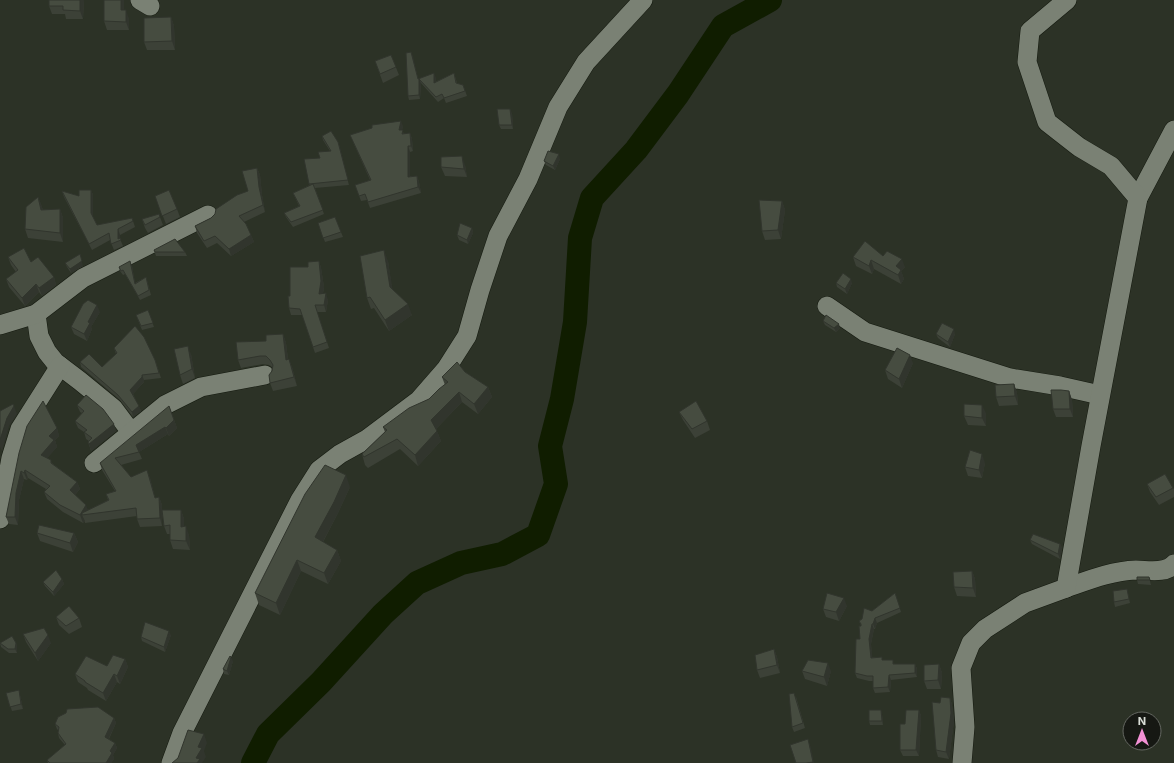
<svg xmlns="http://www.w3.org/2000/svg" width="1174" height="763" font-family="Inter,sans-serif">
<rect width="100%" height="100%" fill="#2c3226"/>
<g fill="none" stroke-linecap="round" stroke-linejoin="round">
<polyline stroke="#101d00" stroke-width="24" points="253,763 268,734 321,682 383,614 417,583 461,563 502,554 538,535 556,484 550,446 562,399 575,322 580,238 592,198 636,150 678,94 723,26 770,0"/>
<g stroke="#14190f" stroke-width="20">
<g id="minor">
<polyline points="140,0 150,6"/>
<polyline points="1138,198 1174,130"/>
<polyline points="827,306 865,332 1010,378 1060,386 1100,395"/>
<polyline points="36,314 39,336 47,352 55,362 80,381 113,408 131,432"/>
<polyline points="0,325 36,314 83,278 208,215"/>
<polyline points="94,463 165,405 201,387 265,375"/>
<polyline points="0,519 11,458 20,429 60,366"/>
<path d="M1066,588c23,-8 45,-17 70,-18 12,0 30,4 38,-6"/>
<polyline points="171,763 182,733 300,500 319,470 340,454 367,439 419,400 446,369 467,336 480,290 498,236 528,179 558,107 586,62 643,0"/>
<polyline points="962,763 965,727 961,668 971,643 985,629 1025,603 1066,588 1091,446 1138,198 1111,166 1079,147 1047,122 1027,62 1030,31 1067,0"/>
</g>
</g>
<use href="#minor" stroke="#7a8174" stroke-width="19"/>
</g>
<g fill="#3c4137">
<polygon points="84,0 83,19 66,19 65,14 52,14 49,6"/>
<polygon points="124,0 124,10 129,19 129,30 107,30 104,21"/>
<polygon points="171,17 174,26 175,50 147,50 144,42"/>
<polygon points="411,52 418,79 436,78 435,82 454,73 457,83 463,85 467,96 446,103 444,98 438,102 421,83 420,99 409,100 408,96"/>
<polygon points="391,55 399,75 383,83 375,61"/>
<polygon points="512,113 513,129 501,129 499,125"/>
<polygon points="403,126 402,130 404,134 410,133 412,139 413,151 410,152 410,176 417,176 419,182 421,193 370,208 367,200 361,201 355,185 370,180 350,135"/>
<polygon points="322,136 338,142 349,185 315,188 324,214 293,227 286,217 284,213 299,206 293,193 310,185 309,184 320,158 330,151 323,140"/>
<polygon points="560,159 555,170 546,165 544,161"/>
<polygon points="465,165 467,177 445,176 441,167"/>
<polygon points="257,168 260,175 262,195 265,212 244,222 251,235 254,242 231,256 217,243 207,248 197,233 195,226 211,218 248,191"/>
<polygon points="91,190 93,195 93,217 97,225 132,218 135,227 120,235 120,239 123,246 114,250 110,240 92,250 64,197 62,191 79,196"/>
<polygon points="155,196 177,209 180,217 166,224"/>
<polygon points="38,197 43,210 60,209 63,218 63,242 28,238 25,229"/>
<polygon points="782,201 785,210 781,239 765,240 762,231"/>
<polygon points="160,217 163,225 148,233 145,228 142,219"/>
<polygon points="335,217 343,237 325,242 318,223"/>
<polygon points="472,228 473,233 468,244 459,240 457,235"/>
<polygon points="154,250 185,252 187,256 156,256"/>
<polygon points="883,256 905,267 901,271 904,279 901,284 874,269 872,274 856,266 853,257"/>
<polygon points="8,257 31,262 54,277 56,285 42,296 39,292 25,306 9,287 6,279 16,272 11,265"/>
<polygon points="319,261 321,268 324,287 323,294 328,300 326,312 317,312 329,348 315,353 302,315 291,315 289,308 290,296"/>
<polygon points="388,261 392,289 412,315 389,331 374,308 371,309 367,298"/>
<polygon points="65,263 83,266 71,273 67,267"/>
<polygon points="132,266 135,283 146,277 151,295 140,300 125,274 123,275 120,271 119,267"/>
<polygon points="836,283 852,283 847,294 837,287"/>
<polygon points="148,310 154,327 142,330 136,315"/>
<polygon points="100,312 91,327 92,329 87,341 74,334 71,327"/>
<polygon points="823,321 840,328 836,332 825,325"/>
<polygon points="283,334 286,343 288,359 292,367 297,386 273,391 270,383 272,367 269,365 263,364 241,368 238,360 266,341"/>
<polygon points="936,334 955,334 950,347 938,338"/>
<polygon points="114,348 155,360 161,378 144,380 144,382 133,394 141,411 133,417 120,400 81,367 80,362 102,367 116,354"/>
<polygon points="191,354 195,378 183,384 180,375"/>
<polygon points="913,363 902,388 888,379 885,370"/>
<polygon points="465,372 488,387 492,397 478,414 462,402 436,429 441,441 418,466 400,449 368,468 365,465 362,454 385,432 383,427 429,399 445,385 442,377"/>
<polygon points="1014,384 1017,393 1018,405 999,406 996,397"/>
<polygon points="1069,391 1072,400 1073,417 1056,417 1053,409"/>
<polygon points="77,405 116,431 91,451 88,442 89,441 86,439 84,432 78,428 75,421 82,413 80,412"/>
<polygon points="679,412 707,421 710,430 695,438 683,420"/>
<polygon points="986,413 986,426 968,425 964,416"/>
<polygon points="172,414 177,428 169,436 168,434 139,452 142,459 121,465 131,477 150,478 155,498 159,497 162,505 162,510 181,510 184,519 184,527 189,535 190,550 173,549 170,540 170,534 167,534 164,526 162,513 162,526 140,527 137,519 137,516 85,523 85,521 83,523 63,512 47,499 44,492 46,489 28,478 27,480 24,479 19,500 18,525 9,524 6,517 27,426 57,428 59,436 55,440 57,447 47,458 53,464 77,482 80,489 75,495 88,510 108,500 106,494 115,491 102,470 100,463"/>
<polygon points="985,463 982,478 968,476 965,467"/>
<polygon points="1147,484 1173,488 1174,489 1174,497 1159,505 1150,492"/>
<polygon points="350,487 338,513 323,542 337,550 341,561 328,584 301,571 280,615 259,605 255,593"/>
<polygon points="37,533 74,533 78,542 73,552 40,541"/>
<polygon points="1030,540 1060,544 1062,548 1060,559 1032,544"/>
<polygon points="972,571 975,579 976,597 957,596 954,587"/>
<polygon points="1149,577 1151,585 1138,584 1137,580"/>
<polygon points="62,579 64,584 54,596 45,586 43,582"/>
<polygon points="895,593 901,612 877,623 875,629 874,629 871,644 872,657 883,660 895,664 915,664 917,669 917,677 891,680 890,692 875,693 873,688 873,681 869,681 857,678 855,673 860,639 861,626 859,621"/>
<polygon points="1128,594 1130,603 1115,607 1114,602"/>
<polygon points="847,606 839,621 826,617 823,609"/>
<polygon points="56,617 79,618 82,627 69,634 59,625"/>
<polygon points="23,634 51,643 38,661 26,642"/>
<polygon points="171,635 165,652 142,641 141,637"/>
<polygon points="0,643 16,643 17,647 17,653 9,653 1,647"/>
<polygon points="774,649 777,657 780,673 760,678 757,670"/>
<polygon points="125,659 128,667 120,684 117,682 106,701 88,690 87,688 78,682 75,674 107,666"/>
<polygon points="233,661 229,675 224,674 223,669"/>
<polygon points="939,664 942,673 941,689 927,689 924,681"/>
<polygon points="802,671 831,671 827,686 805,679"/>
<polygon points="6,693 20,695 23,709 12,711"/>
<polygon points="796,697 805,728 794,732 792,727"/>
<polygon points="950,698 952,705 954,721 949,759 938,757 936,750 940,703"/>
<polygon points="919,710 921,716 919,756 903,756 900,750 905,724"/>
<polygon points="882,714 883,725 870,725 869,721"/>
<polygon points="114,718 116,723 109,739 115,743 117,748 113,755 114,759 111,763 48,763 47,760 65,745 59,738 58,733 58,730 57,729 55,724"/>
</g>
<g fill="#31352d">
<polygon points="80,0 84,0 83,19 80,11"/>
<polygon points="121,0 124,0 124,19 121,10"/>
<polygon points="126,10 129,19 129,30 126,22"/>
<polygon points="171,17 174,26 175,50 172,41"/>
<polygon points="411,52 413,56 419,83 419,79 421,83 420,99 419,95 418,79"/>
<polygon points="434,73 436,78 435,87 434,83"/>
<polygon points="510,109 512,113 513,129 512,125"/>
<polygon points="401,121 403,126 401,136 399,130"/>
<polygon points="410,133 412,139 413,151 411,146"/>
<polygon points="338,142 340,147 349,185 348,180"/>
<polygon points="408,146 410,152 410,182 408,177"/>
<polygon points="559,154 560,159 555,170 553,166"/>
<polygon points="462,156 465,165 467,177 464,169"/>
<polygon points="257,168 260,175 262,195 265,212 263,205 259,187"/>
<polygon points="417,176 419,182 421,193 418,187"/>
<polygon points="91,190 93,195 93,219 91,213"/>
<polygon points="38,197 42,206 44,219 41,210"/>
<polygon points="782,201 785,210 781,239 778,230"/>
<polygon points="60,209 63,218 63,242 60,233"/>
<polygon points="472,228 473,233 468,244 467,240"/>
<polygon points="118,229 120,235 120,240 118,239"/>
<polygon points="251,235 254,242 231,256 229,249"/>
<polygon points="384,250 388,261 394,298 390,287"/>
<polygon points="80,254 83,266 71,273 70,269"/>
<polygon points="902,259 905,267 901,271 904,279 901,284 898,275 896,266"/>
<polygon points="871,260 874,269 872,274 869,266"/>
<polygon points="130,261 132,266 136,288 135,284"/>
<polygon points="319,261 321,268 324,287 322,300 319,294"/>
<polygon points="54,277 56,285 42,296 39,288"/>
<polygon points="851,279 852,283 847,294 845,289"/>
<polygon points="36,284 39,292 25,306 22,298"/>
<polygon points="326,293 328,300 326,312 324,305"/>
<polygon points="408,304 412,315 389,331 385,320"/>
<polygon points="97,305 100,312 91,327 92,329 87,341 84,334 88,322"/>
<polygon points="839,324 840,328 836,332 834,328"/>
<polygon points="954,329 955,334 950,347 948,342"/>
<polygon points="283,334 286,343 289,368 286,360"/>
<polygon points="188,346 191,354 195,378 192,369"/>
<polygon points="910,355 913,363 902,388 899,379"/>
<polygon points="289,359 292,367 297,386 294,377"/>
<polygon points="142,375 144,380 144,382 132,395 130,390"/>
<polygon points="1014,384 1017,393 1018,405 1015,396"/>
<polygon points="488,387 492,397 478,414 474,404"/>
<polygon points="1069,391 1072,400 1073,417 1070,409"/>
<polygon points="459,392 462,402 435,430 431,420"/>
<polygon points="982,405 986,413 986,426 982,418"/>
<polygon points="14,406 17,414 9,426 2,451 0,447 0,440 7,418"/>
<polygon points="139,406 141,411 133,417 132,412"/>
<polygon points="169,406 177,428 169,436 166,428"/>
<polygon points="114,424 116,431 91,451 89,444"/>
<polygon points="165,427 168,434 139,452 136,445"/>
<polygon points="57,428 59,436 55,440 57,447 44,462 41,455 49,436"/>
<polygon points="437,431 441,441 418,466 415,455"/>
<polygon points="982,454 985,463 982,478 979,470"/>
<polygon points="25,470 28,478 27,480 24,473"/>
<polygon points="147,470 150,478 157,506 155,498"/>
<polygon points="21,471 24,479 19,500 18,525 15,517 16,493"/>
<polygon points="346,475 350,487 338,513 319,549 315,537"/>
<polygon points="77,482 80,489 73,497 70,490"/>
<polygon points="159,497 162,505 162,526 160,518"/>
<polygon points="86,505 89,513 82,515 85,521 83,523 80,515"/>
<polygon points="181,510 184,519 184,535 181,527"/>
<polygon points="186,526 189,535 190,550 186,541"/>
<polygon points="74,533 78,542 73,552 70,543"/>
<polygon points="1060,544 1062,548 1060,559 1058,554"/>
<polygon points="337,550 341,561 328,584 324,573"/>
<polygon points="297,560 301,571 280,615 276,603"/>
<polygon points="972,571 975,579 976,597 973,588"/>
<polygon points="62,579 64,584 54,596 53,592"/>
<polygon points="844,598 847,606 839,621 836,612"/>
<polygon points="875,618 877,623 875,629 873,624"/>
<polygon points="872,624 874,629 871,644 873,662 871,658 869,639"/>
<polygon points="169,631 171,635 165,652 164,647"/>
<polygon points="48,635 51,643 38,661 35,653"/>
<polygon points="16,643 17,647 17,653 15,649"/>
<polygon points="774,649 777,657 780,673 777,665"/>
<polygon points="231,657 233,661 229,675 227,671"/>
<polygon points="125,659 128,667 120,684 117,676"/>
<polygon points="828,663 831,671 827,686 824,677"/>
<polygon points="915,664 917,669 917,677 915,673"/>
<polygon points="939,664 942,673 941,689 938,680"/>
<polygon points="114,674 117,682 106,701 103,693"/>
<polygon points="889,675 891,680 890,692 888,687"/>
<polygon points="19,690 20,695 23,709 21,704"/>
<polygon points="950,698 952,705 954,721 949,759 946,752"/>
<polygon points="881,710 882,714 883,725 882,721"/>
<polygon points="919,710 921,716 919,756 916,750"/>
<polygon points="114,718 116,723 107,742 105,737"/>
<polygon points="204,734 207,743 204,751 206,757 202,763 197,763 196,758 198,747"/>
<polygon points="808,739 811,748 814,763 813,763 813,762"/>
<polygon points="115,743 117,748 113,755 114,759 111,763 106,763 110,751"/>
</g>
<g fill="#464c40" stroke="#31352d">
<polygon points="49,0 80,0 80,11 63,10 63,6 49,6"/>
<polygon points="104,0 121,0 121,10 126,10 126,22 104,21"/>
<polygon points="171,17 172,41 144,42 144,18"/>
<polygon points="411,52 418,79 434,73 434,83 454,73 456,83 463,85 465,91 444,98 442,94 436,97 419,79 419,95 408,96 406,53"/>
<polygon points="391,55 396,67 380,74 375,61"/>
<polygon points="497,109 510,109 512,125 499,125"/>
<polygon points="401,121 399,130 403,130 402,134 410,133 411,146 408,146 408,177 417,176 418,187 368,202 365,194 359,196 355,185 371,180 350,135 372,128 372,125"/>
<polygon points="331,131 338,142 348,180 309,184 304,159 320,158 318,152 331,151 322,136"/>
<polygon points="548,151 559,154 553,166 544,161"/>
<polygon points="462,156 464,169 441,167 441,157"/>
<polygon points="257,168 259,187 263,205 239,216 246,224 251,235 229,249 215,236 204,241 195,226 211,218 215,214 216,209 237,195 248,191 242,171"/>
<polygon points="313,184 323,210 291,222 284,213 300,206 293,193"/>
<polygon points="79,190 91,190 91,213 97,225 132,218 133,221 118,229 118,239 120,238 121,240 111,244 109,233 89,244 62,191 79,196"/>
<polygon points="169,190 177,209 162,216 155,196"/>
<polygon points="38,197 41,210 60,209 60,233 25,229 26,207"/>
<polygon points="759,200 782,201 778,230 762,231"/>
<polygon points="159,214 160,217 145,225 142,219"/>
<polygon points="335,217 341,232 323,238 318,223"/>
<polygon points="460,223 472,228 467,240 457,235"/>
<polygon points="175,239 185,252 155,252 154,250"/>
<polygon points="865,241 883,256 887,251 902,259 896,266 901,270 898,275 871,260 869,266 853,257"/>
<polygon points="24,248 31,262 38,257 54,277 39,288 36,284 22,298 6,279 18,270 8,257"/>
<polygon points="384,250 390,287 408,304 385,320 370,297 367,298 360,256"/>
<polygon points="80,254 82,261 70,269 65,263"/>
<polygon points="130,261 135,284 146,277 149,290 138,296 123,270 121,271 119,267"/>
<polygon points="319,261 321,281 319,294 326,293 324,305 315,305 327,342 313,347 300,309 289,308 288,296 290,296 290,267 308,267 308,262"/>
<polygon points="843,273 851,279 845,289 836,283"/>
<polygon points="88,300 97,305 88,322 90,323 84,334 71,327 83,304"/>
<polygon points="148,310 153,323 141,326 136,315"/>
<polygon points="826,315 839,324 834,328 823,321"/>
<polygon points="942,323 954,329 948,342 936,334"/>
<polygon points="135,326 144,337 155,360 159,373 142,375 142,377 130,390 139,406 132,412 118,395 80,362 89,354 102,367 117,353 114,348"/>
<polygon points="283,334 286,360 289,359 294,377 270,383 269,375 272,371 273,365 270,360 266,356 260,356 238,360 236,342 266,341 266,335"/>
<polygon points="188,346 192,369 180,375 174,349"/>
<polygon points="897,348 910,355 899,379 885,370"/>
<polygon points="457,362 465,372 488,387 474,404 459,392 431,420 437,431 415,455 397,439 364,457 362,454 387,430 383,427 409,408 429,399 439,389 448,382 442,377"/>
<polygon points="1014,384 1015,396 996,397 995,385"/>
<polygon points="1051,390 1061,390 1069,391 1070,409 1053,409"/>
<polygon points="86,395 103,409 114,424 89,444 88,442 92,438 84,432 87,430 75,421 84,411 77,405"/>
<polygon points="43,401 57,428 49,436 54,440 41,455 51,460 51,463 77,482 70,490 86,505 80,515 60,505 44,492 50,486 25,470 24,473 21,471 16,493 15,517 6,517 19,453 27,426"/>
<polygon points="696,401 707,421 692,429 679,412"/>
<polygon points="13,404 14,406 7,418 0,440 0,411"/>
<polygon points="964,404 982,405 982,418 964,416"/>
<polygon points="169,406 174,420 166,428 165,427 136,445 139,452 115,458 131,477 147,470 155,498 159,497 160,518 137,519 136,508 82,515 82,513 109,500 106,494 116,491 100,463"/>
<polygon points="970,450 982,454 979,470 965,467"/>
<polygon points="325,465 346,475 334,502 315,537 337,550 324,573 297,560 276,603 255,593 305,494"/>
<polygon points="1165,474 1173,488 1156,497 1147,484"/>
<polygon points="162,510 181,510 181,527 186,526 186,541 170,540 170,525 164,526"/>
<polygon points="39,525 74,533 70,543 37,533"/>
<polygon points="1033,534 1060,544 1058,554 1030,540"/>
<polygon points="56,570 62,579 53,592 43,582"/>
<polygon points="972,571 973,588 954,587 953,572"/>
<polygon points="1137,577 1149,577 1150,580 1137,580"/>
<polygon points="1127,589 1129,599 1114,602 1113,591"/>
<polygon points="827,593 844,598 836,612 823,609"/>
<polygon points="895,593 900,608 875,618 873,624 872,624 869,639 871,658 882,657 882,660 893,660 893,664 915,664 915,673 889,675 888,687 873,688 873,676 867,676 855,673 856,639 860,639 859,626 861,626 861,624 859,621 862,619 864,608 872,611"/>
<polygon points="69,606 79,618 66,626 56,617"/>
<polygon points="145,622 169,631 164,647 141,637"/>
<polygon points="44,628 48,635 35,653 23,634"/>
<polygon points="12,636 16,643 15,649 8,649 0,643"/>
<polygon points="774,649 777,665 757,670 755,655"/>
<polygon points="113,655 125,659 117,676 114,674 103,693 85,682 85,681 75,674 86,656 107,666"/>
<polygon points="230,656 231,657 227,671 223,669"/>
<polygon points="808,660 828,663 824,677 802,671"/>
<polygon points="939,664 938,680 924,681 924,665"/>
<polygon points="19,690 21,704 10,707 6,693"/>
<polygon points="794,693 803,723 792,727 789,694"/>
<polygon points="941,697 950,698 951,713 946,752 936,750 932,702 940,703"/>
<polygon points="98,707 114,718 105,737 115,743 110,751 112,753 106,763 50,763 47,760 66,744 58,733 59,727 55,724 58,717 66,713 67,709"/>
<polygon points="869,710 881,710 882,721 869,721"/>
<polygon points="906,710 919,710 916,750 900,750 900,724 905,724"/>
<polygon points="188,730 204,734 198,747 202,748 196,758 200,759 197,763 172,763 178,758"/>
<polygon points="808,739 813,762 806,763 796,763 790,745"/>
</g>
<g transform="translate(1142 731)"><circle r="19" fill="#161813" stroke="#646761"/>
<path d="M0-3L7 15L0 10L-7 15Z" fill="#f391d5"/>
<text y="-6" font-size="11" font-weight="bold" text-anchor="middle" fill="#daded7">N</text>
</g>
</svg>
